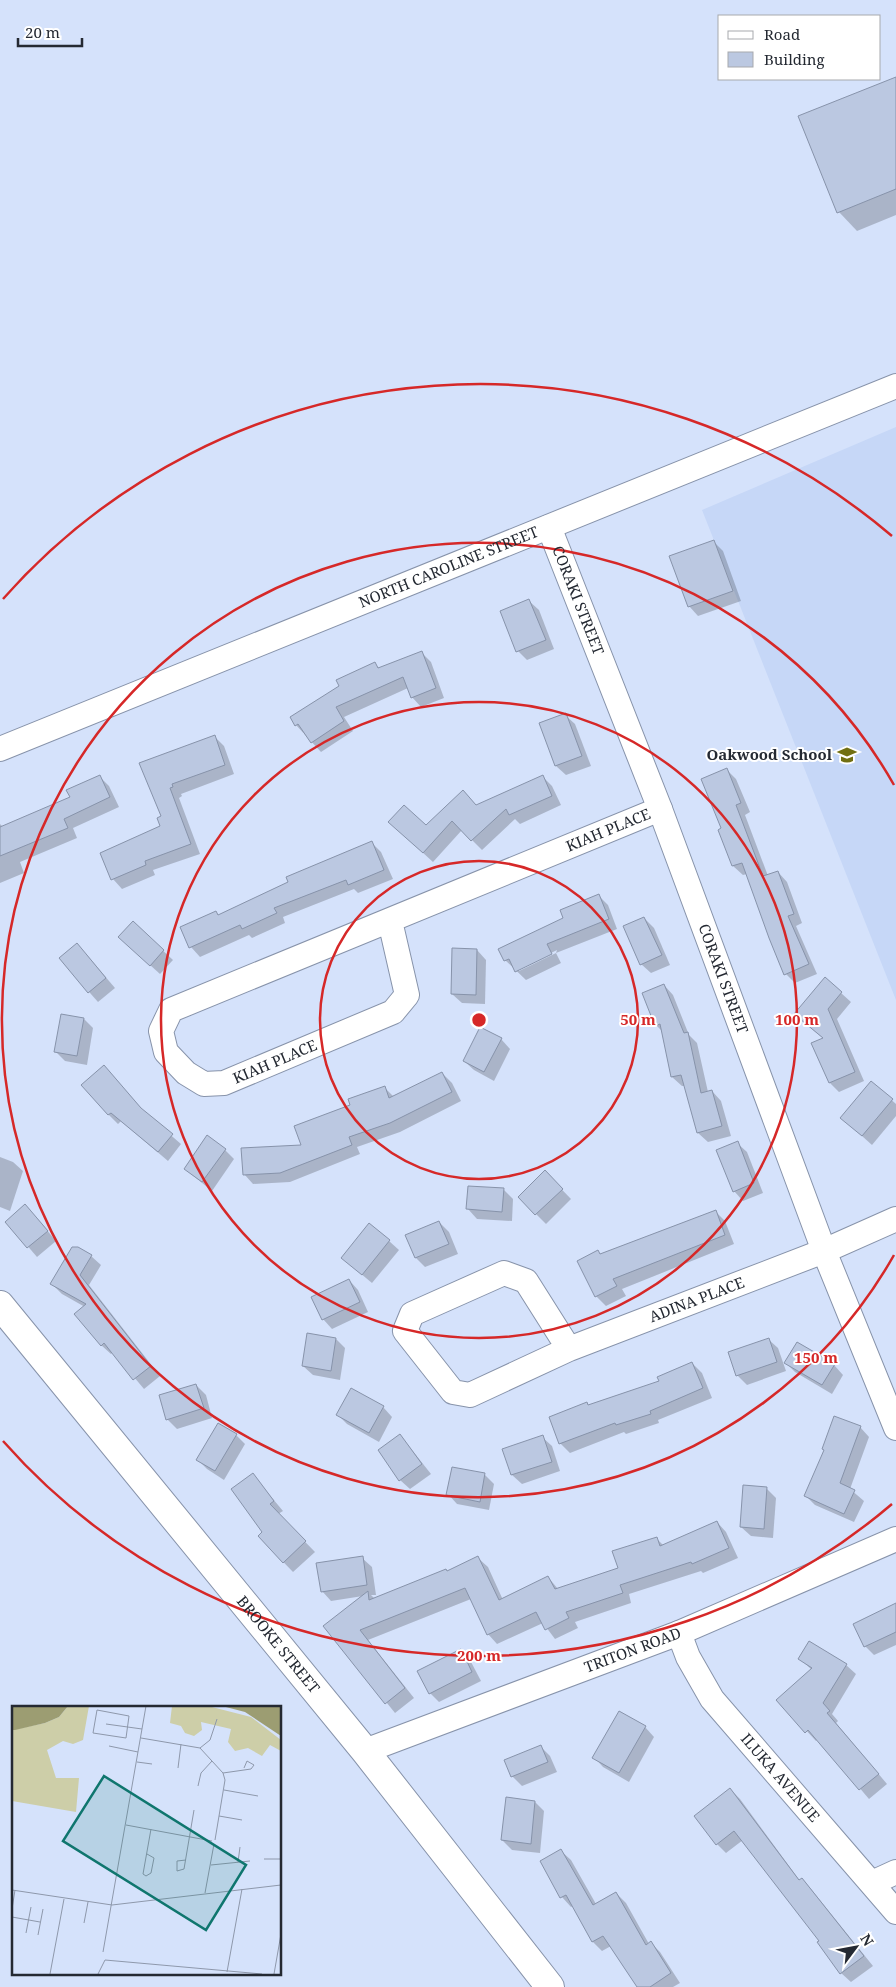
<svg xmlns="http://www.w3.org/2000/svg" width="896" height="1987" font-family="'Noto Serif',serif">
<rect width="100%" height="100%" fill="#d5e2fb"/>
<polygon fill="#c6d7f7" points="896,427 896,1000 702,510"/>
<g fill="#0003">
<polygon points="896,78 896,215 857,231 839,212"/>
<polygon points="714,542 723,551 741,601 698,616 689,606"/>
<polygon points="529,601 539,610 554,649 527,660 518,651"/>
<polygon points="422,653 431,662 444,698 421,707 412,697 408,688 344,717 353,731 321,752 296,725 375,664 380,669"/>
<polygon points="565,715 575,724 591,766 566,775 556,766 540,724"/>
<polygon points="214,736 224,746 234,774 181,794 182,796 179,798 200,854 153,870 155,875 122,889 113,879 162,827 163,817 140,764"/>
<polygon points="727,770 736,779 750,812 745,815 768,876 778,872 787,882 802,923 796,926 817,974 795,983 786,974 747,874 743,875 733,866 719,831 723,829"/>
<polygon points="99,776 109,786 119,807 73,828 77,838 20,862 24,873 0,883 0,824 3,827 71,798"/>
<polygon points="543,777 552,786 561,805 520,824 515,819 482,850 462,830 433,862 399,831 426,827 463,791 477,806"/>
<polygon points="371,842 381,852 393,879 358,893 354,889 283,917 285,923 252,938 249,935 200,957 191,947 216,912 219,916"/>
<polygon points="598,895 608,905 617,929 556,953 557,950 519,969 519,971 556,953 561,963 526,980 505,960"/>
<polygon points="644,918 654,928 670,965 651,973 641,964"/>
<polygon points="133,923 173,960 160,974 129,946"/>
<polygon points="477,950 486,960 485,1004 462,1003 452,994"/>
<polygon points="86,954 115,988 98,1002 60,959"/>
<polygon points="664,985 673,995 689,1035 697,1043 708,1092 712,1091 721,1101 731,1136 708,1142 698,1133 685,1086 682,1086 672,1077 662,1031 656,1025"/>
<polygon points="841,993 851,1002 837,1019 864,1081 839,1092 830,1083 824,1039 805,1023"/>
<polygon points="62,1015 84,1019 93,1028 87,1065 65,1061 56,1052"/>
<polygon points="501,1039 510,1049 494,1081 474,1070 464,1061"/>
<polygon points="442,1073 452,1083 461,1101 400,1132 357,1147 360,1154 290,1182 253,1184 244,1174 303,1146 351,1105 384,1087 394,1097"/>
<polygon points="113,1076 145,1113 181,1144 168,1161 121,1121 118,1124 108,1114"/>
<polygon points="871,1082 896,1104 896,1116 872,1145 842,1118"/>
<polygon points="737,1143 747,1152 763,1193 743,1201 734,1191"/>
<polygon points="225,1150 234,1159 212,1191 185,1169"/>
<polygon points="0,1157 13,1162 23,1171 10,1211 0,1207"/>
<polygon points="545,1172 571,1199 546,1224 519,1197"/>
<polygon points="503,1189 513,1199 512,1221 477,1219 468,1209"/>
<polygon points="716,1212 725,1221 734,1244 622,1289 626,1296 606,1306 596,1296 579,1261 598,1252 601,1255"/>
<polygon points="35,1216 56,1241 37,1257 7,1222"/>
<polygon points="439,1222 449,1232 458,1254 425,1267 416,1258"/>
<polygon points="389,1241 399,1250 372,1283 342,1258"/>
<polygon points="91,1256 101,1265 89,1285 160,1376 144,1389 113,1352 111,1354 101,1345 85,1307 62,1294 52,1284"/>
<polygon points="349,1280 358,1290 368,1312 332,1329 323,1319"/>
<polygon points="336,1339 345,1348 340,1380 313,1375 303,1366"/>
<polygon points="768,1339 778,1348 786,1371 747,1385 737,1375"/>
<polygon points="692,1363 702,1373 712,1398 658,1420 659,1423 626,1434 624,1432 570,1453 560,1443 589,1406 661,1382"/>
<polygon points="786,1363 834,1365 843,1375 832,1394 795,1372"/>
<polygon points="196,1385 206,1395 212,1418 177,1429 167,1419"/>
<polygon points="383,1407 392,1417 379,1442 347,1424 337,1414"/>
<polygon points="860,1427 869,1437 850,1489 864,1501 854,1522 815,1505 805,1495"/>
<polygon points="236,1435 245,1444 224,1480 207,1469 197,1459"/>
<polygon points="400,1435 431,1474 410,1489 400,1480"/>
<polygon points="542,1437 552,1446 560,1471 522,1484 512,1475 504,1450"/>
<polygon points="253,1475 283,1511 278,1514 315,1552 293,1572 259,1537 264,1532"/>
<polygon points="485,1475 494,1484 489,1510 457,1504 448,1494"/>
<polygon points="766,1488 776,1498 773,1538 751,1536 741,1527"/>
<polygon points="717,1522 726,1532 738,1558 703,1573 701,1571 629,1594 631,1603 575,1622 578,1628 555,1639 543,1623 497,1644 488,1634 471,1599 368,1640 414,1698 395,1713 325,1626 363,1596 331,1601 322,1591 362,1558 372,1567 376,1595 371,1595 375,1599 447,1572 478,1558 488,1567 503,1600 548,1577 558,1589 619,1569 656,1538 664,1546"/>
<polygon points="896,1606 896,1645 874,1655 865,1646"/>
<polygon points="461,1650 470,1660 481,1681 439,1702 430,1693"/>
<polygon points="800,1659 846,1665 856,1674 832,1714 838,1721 836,1723 887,1784 869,1799 818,1739 816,1741 778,1700 812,1670"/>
<polygon points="645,1727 654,1737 629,1782 603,1767 594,1757"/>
<polygon points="541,1747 550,1756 557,1772 522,1786 512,1776"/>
<polygon points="730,1789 740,1799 800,1881 802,1879 811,1889 873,1966 851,1982 841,1973 821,1941 743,1840 726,1853 717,1844"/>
<polygon points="535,1802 544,1811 540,1853 512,1850 502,1840"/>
<polygon points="561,1851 571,1860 596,1904 616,1893 626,1903 649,1944 651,1943 660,1952 680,1983 673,1987 638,1987 611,1946 602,1951 593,1942 573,1906 571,1907 562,1897 541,1862"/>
</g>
<g fill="#bbc8e1" stroke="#8793aa">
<polygon points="896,77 896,189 837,213 798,116"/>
<polygon points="714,540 733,591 688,607 669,556"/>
<polygon points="529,599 546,640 516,652 500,611"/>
<polygon points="422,651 436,688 411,698 403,677 336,707 344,721 311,743 298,724 295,726 290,717 339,686 336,680 375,662 378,668"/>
<polygon points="566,713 582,756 555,766 539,723"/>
<polygon points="215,735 225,765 172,784 173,787 170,788 191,844 145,861 146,865 111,880 100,853 160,826 157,818 161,816 139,763"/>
<polygon points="727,768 741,803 736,805 763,876 778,871 794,914 788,916 809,964 784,975 769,938 742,863 732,866 718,830 721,828 701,779"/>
<polygon points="100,775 110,797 64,819 68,828 0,856 0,827 70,797 66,790"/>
<polygon points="543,775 552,796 509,815 506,809 471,841 452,821 423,853 388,822 404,805 426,825 463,790 476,805"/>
<polygon points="372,841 384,870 348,885 346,880 274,908 277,913 242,929 240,925 189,948 180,927 216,911 218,915 288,882 286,877"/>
<polygon points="599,894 609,919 547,944 552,954 515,972 509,959 504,961 498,949 563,918 560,910"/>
<polygon points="644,917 662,955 640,965 623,926"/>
<polygon points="133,921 164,950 150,966 118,937"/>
<polygon points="77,943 106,978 88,993 59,958"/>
<polygon points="452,948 477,949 476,995 451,994"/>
<polygon points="825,977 842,992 828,1009 855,1072 829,1083 811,1043 823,1038 794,1014"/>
<polygon points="664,984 684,1033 688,1032 701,1093 712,1090 722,1126 697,1133 681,1075 671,1077 660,1024 655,1026 642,993"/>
<polygon points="61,1014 84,1018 77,1056 54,1052"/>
<polygon points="480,1027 502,1038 484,1072 463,1061"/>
<polygon points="104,1065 141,1108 173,1134 158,1152 111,1113 108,1115 81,1085"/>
<polygon points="442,1072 452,1092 390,1123 349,1137 352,1145 280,1173 243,1175 241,1148 301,1145 294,1126 350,1105 348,1099 385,1086 389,1098"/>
<polygon points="871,1081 893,1099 862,1136 840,1118"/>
<polygon points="207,1135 226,1149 202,1182 184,1169"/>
<polygon points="738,1141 754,1183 733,1192 716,1150"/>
<polygon points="545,1170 563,1189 535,1215 518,1197"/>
<polygon points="468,1186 504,1188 502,1212 466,1209"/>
<polygon points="25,1204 48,1231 27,1248 5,1222"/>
<polygon points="716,1210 725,1235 613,1279 617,1286 595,1297 577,1261 598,1250 600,1254"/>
<polygon points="439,1221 449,1244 415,1258 405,1235"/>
<polygon points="369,1223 390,1240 362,1275 341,1258"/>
<polygon points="72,1247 78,1247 92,1255 80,1275 151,1366 133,1380 104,1343 101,1346 74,1314 86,1304 50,1284"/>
<polygon points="349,1279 360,1302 322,1320 311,1297"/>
<polygon points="307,1333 336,1338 331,1371 302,1366"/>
<polygon points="769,1338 777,1362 736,1376 728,1352"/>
<polygon points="797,1342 835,1364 822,1385 784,1363"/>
<polygon points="692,1362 703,1388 650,1411 651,1414 616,1425 615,1423 559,1444 549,1417 587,1402 588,1405 659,1381 657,1377"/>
<polygon points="196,1384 204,1408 166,1420 159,1395"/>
<polygon points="351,1388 384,1406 369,1433 336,1415"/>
<polygon points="834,1416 861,1426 840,1483 855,1490 844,1514 804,1496 824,1450 822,1449"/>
<polygon points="218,1423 237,1434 215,1471 196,1460"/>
<polygon points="400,1434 422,1464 399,1481 378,1450"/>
<polygon points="543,1435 552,1462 511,1475 502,1449"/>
<polygon points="452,1467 485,1473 480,1502 446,1495"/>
<polygon points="253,1473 274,1501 270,1504 306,1541 283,1563 258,1536 262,1532 231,1489"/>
<polygon points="743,1485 767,1487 764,1529 740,1527"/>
<polygon points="717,1521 729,1548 692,1564 691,1562 620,1585 623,1593 566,1612 569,1618 545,1630 536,1612 487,1635 465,1588 360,1630 405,1688 385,1704 323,1626 368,1591 369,1600 446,1569 447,1571 478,1556 499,1600 548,1576 555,1589 618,1568 612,1551 657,1537 660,1546"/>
<polygon points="363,1556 367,1585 321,1592 316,1563"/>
<polygon points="896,1603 896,1632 864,1647 853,1624"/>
<polygon points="809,1641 847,1664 823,1703 830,1711 827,1713 879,1774 859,1790 808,1730 805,1733 776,1700 812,1668 798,1659"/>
<polygon points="461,1649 472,1672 429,1694 417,1671"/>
<polygon points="619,1711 646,1726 619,1773 592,1758"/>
<polygon points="541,1745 548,1762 511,1777 504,1760"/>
<polygon points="730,1788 799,1880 802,1878 864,1956 840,1974 817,1942 819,1941 734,1831 716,1845 694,1816"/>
<polygon points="506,1797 535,1801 531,1844 501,1840"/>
<polygon points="561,1849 593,1905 616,1892 646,1945 651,1941 671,1973 650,1987 637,1987 603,1936 592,1942 566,1895 560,1898 540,1861"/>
</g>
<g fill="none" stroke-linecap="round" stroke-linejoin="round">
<g stroke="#8793aa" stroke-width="26">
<g id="minor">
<path id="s1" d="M549,527l111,282 164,442 72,177"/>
<path id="s2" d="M0,749l896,-363"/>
<path id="s3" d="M390,921l17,74 -14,17 -169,71 -20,1 -18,-11 -20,-21 -5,-21 10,-21 489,-201"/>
<path id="s4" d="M569,1349l-43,-68 -22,-8 -92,41 -7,17 48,61 17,3 99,-46 255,-98 72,-32"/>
<path id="s5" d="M679,1633l9,24 24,42 184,213"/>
<path id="s6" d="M365,1751l314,-118 217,-94"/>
<polyline points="872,1883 896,1872"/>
</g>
</g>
<g stroke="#8793aa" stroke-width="30">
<g id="tertiary">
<path id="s7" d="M0,1305l365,446 185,236"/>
</g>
</g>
<use href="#minor" stroke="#fff" stroke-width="24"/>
<use href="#tertiary" stroke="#fff" stroke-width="28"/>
</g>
<g fill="none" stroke="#d62828" stroke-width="2.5">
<circle cx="479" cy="1020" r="159"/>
<circle cx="479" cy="1020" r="318"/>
<path d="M894 1255A477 477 0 1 1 894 785"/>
<path d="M892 1504A636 636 0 0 1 3 1441M3 599A636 636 0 0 1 892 536"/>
</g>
<defs>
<g id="school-bare" transform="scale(1.5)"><path d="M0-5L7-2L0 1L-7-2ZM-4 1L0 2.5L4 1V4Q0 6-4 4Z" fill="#716f12" stroke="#fff" stroke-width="2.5" paint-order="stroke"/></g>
</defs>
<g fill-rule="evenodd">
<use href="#school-bare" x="847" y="755"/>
</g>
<g text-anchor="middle" stroke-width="4" stroke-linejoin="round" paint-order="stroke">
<g font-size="15" fill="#242932" stroke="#fff">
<text dy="5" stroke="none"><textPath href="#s2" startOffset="484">NORTH CAROLINE STREET</textPath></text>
<text dy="5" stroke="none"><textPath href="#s1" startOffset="79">CORAKI STREET</textPath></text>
<text dy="5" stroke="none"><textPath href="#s3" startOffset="869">KIAH PLACE</textPath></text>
<text dy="5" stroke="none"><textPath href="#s1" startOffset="484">CORAKI STREET</textPath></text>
<text transform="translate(275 1062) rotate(-23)" y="5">KIAH PLACE</text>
<text dy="5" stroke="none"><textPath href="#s4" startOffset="564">ADINA PLACE</textPath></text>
<text dy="5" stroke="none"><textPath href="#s7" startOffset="439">BROOKE STREET</textPath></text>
<text dy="5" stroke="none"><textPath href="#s6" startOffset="286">TRITON ROAD</textPath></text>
<text dy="5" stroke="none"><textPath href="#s5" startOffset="178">ILUKA AVENUE</textPath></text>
</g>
<g font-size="15" font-weight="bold" fill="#242932" stroke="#fff" text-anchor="end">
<text x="832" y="760">Oakwood School</text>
</g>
</g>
<g transform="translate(12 1706)">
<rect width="269" height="269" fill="#d5e2fb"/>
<path d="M56,0h21l-6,34 -10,4 -10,-3 -16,9 9,28h23l-3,34 -64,-11v-71l33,-7 14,-6zM160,0h36l43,11 30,23v11l-11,-6 -8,11 -14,-8 -13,3 -7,-9 3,-13 -30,-7 1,8 -8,6 -9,-3 -4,-7 -11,-3z" fill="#cdcea8"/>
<path d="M0,0h56l-9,11 -14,6 -30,7h-3zM210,0h59v30l-36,-24z" fill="#9c9d72"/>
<path fill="none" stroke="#8e98ab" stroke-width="1" d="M85,4l32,6 -3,22 -33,-5zM94,18l36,5M129,32l59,10 23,25 2,7 -10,60M97,40l29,6M188,42l10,-8 7,-21M125,56l15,2M166,62l3,-24M211,67l28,-4 3,-4 -7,-4 -3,7M186,80l3,-13 11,-12M212,84l34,6M207,110l23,4M114,119l86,16M135,148l7,4 -3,15 -5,3 -3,-2 8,-45M252,153h17M174,154l-9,1v10l7,-2 10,-59M226,156l2,-15M199,159l39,-4M0,184l100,15 169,-20M193,187l9,-49M0,203l3,-19M0,211l28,5M72,217l4,-21M14,227l5,-26M26,229l5,-26M91,246l43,-246M215,266l15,-83M38,268l14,-75M86,268l7,-14 157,14M262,268l7,-40"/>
<path fill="#0f766e" fill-opacity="0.15" stroke="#0f766e" stroke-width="2.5" d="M92,70l142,89 -40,65 -143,-89z"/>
<rect width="269" height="269" fill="none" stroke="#242932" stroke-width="2.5"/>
</g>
<circle cx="479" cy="1020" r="8" fill="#d62828" stroke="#fff" stroke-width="2.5"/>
<g font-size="15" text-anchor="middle" font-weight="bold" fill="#d62828" stroke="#fff" stroke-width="4" stroke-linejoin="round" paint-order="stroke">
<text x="638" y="1025">50 m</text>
<text x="797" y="1025">100 m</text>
<text x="816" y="1363">150 m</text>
<text x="479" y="1661">200 m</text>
</g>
<rect x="718" y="15" width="162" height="65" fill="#ffffff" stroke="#a7a9ad"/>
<rect x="728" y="31" width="25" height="8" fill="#ffffff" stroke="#a7a9ad"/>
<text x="764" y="40" font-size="15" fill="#242932">Road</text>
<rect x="728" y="52" width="25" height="15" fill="#bbc8e1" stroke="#a7a9ad"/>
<text x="764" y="65" font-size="15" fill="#242932">Building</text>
<g transform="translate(856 1947) rotate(58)" stroke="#ffffff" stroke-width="4" paint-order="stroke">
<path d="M0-4L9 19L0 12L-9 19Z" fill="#242932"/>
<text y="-8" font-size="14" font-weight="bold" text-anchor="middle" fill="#242932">N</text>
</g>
<path d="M18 38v8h64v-8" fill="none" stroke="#242932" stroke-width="2.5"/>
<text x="25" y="38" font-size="15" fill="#242932" stroke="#ffffff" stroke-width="4" paint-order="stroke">20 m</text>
</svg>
